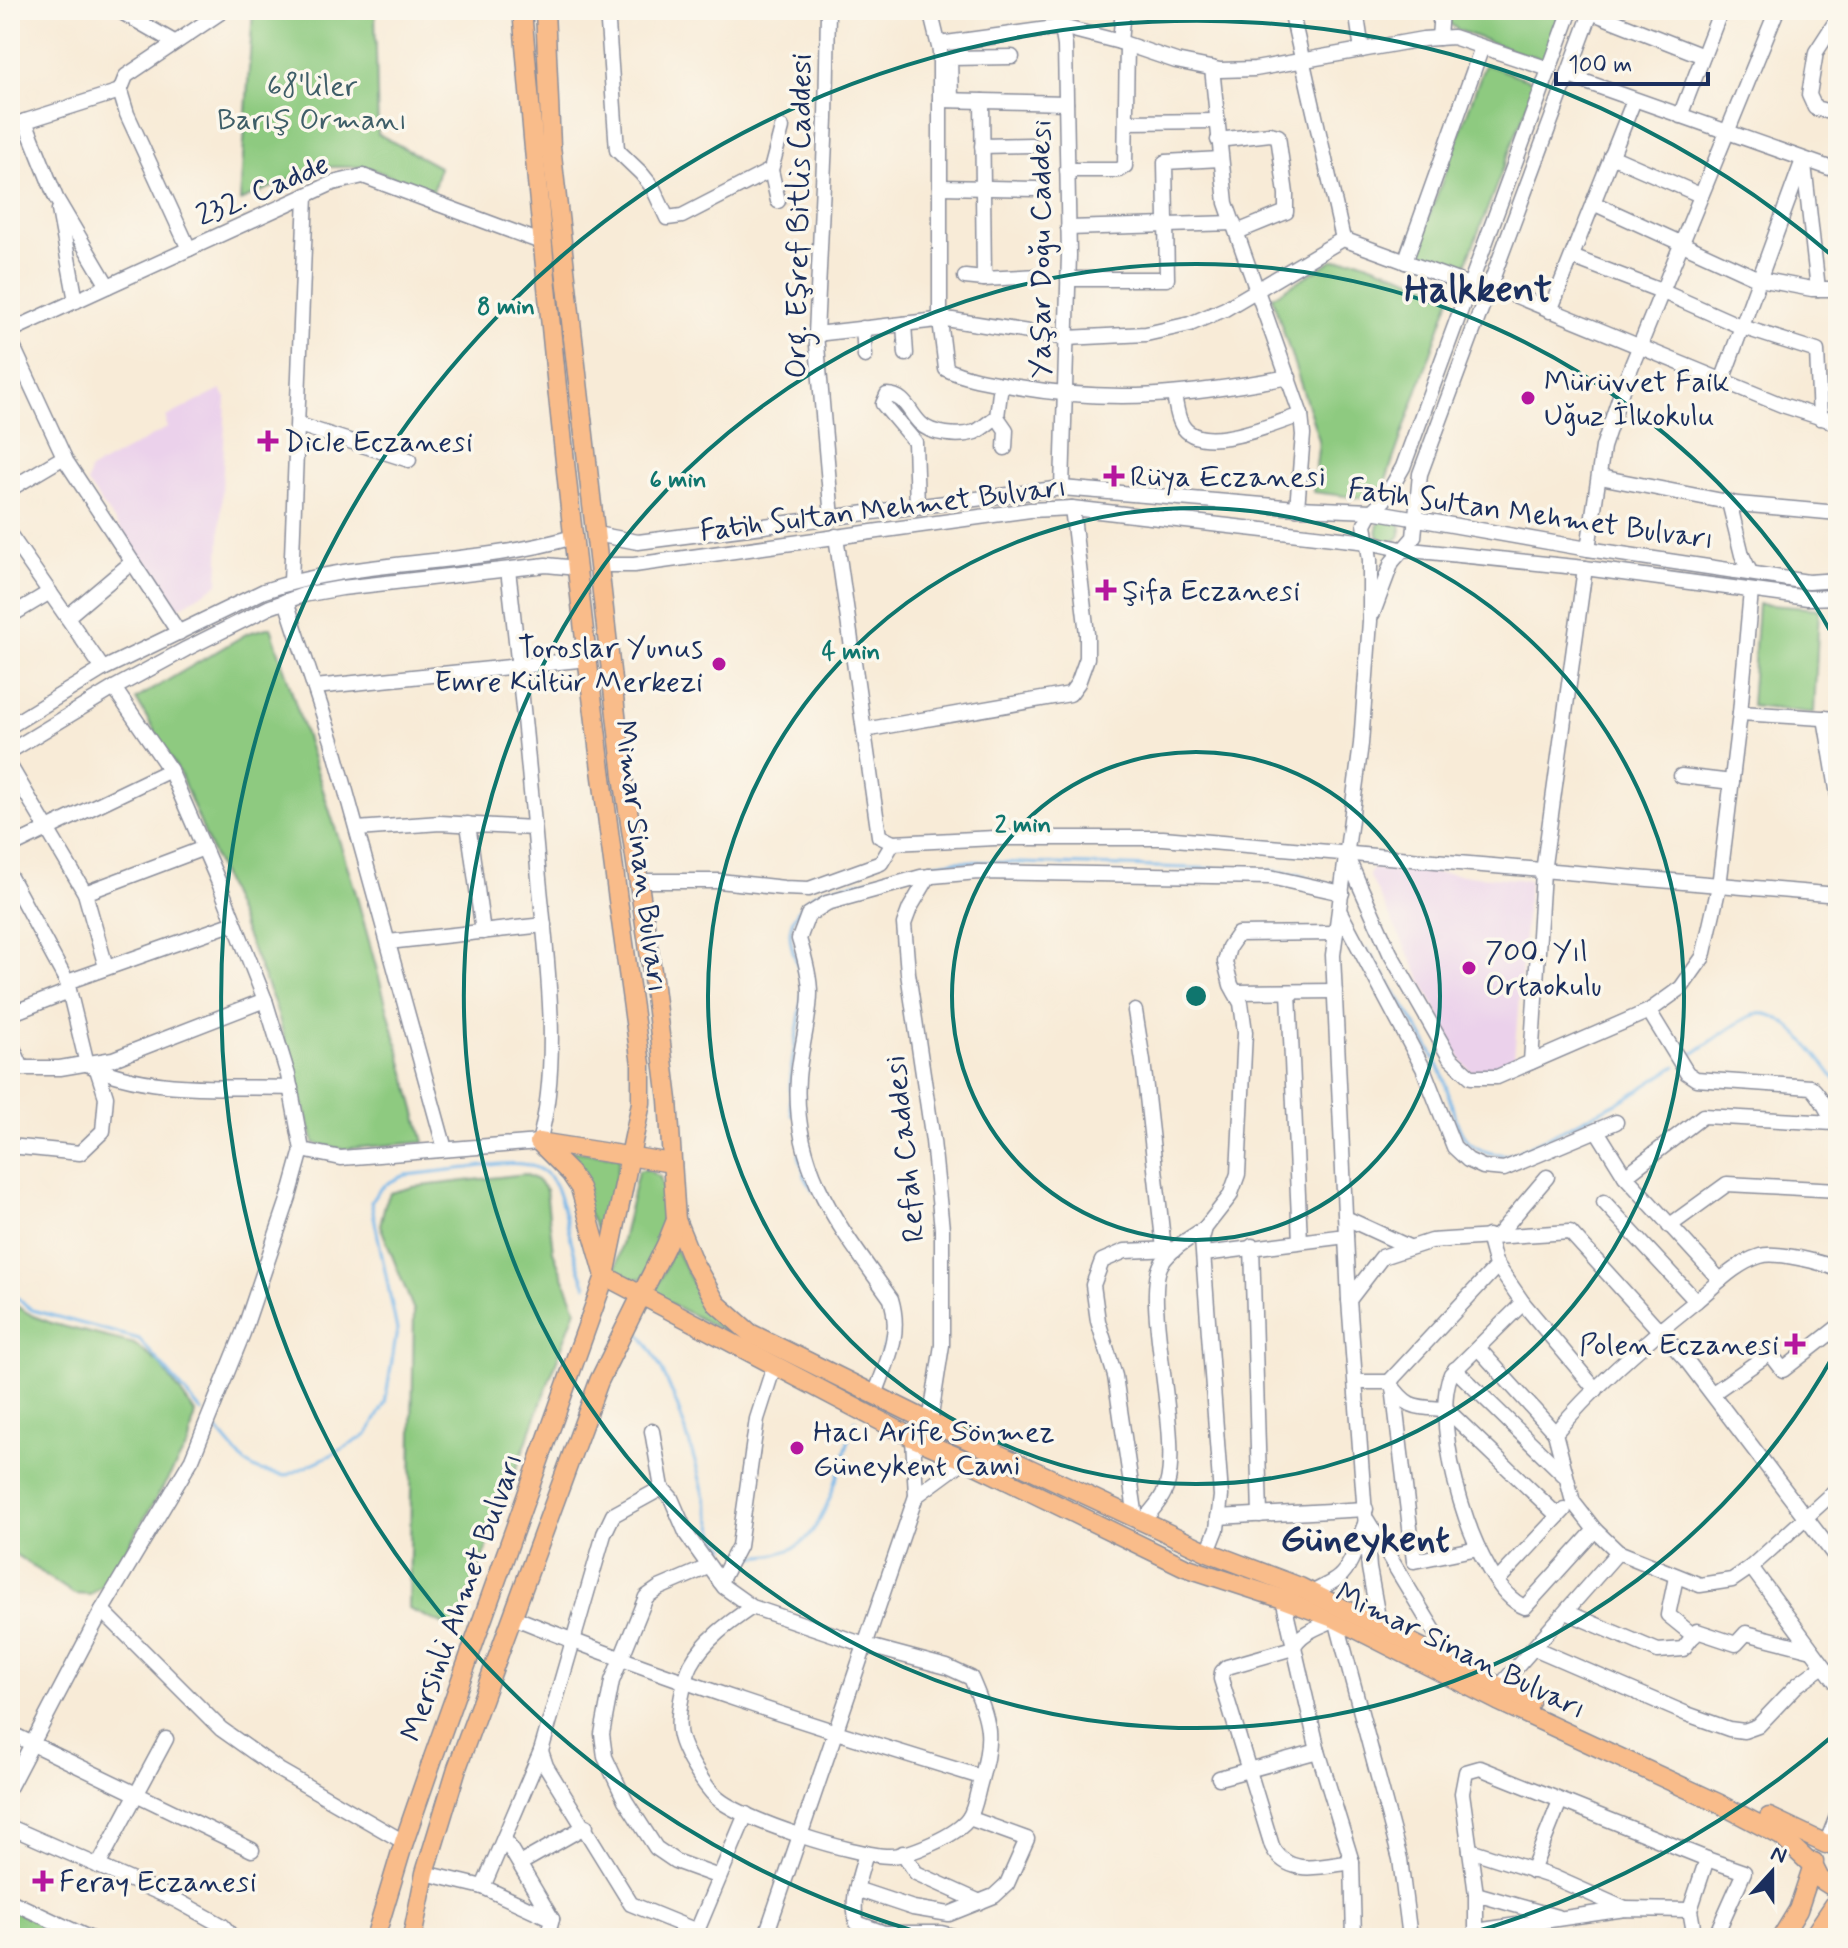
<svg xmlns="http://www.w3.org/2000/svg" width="1848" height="1948" font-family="Mynerve,sans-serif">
<rect width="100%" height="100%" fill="#fbf7ec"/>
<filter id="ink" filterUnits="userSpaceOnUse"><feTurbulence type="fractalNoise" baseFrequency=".0125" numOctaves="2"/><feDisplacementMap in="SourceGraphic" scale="16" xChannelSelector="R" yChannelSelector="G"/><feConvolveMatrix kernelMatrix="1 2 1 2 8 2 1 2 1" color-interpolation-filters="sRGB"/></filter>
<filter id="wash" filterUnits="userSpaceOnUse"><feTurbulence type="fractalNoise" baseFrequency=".006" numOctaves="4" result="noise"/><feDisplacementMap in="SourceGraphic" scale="32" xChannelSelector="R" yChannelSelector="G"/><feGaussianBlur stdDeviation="1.8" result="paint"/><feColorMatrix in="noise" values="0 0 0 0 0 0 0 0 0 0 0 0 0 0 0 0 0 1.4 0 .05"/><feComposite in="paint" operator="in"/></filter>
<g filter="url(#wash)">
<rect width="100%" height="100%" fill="#f8ebd7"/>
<g fill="#ebd1eb">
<polygon points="221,390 226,398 218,584 178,608 87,483 90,470 167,428 166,417"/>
<polygon points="1373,868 1529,880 1514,1057 1481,1071 1472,1072 1463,1063 1369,875"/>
</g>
<g fill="#8eca80" stroke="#547c6f" stroke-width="2">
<polygon points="253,10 375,10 378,134 439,167 433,193 367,167 318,167 240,201"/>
<polygon points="1448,10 1562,10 1547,52 1542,58 1523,54 1458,30 1449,23"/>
<polygon points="1485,64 1536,82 1463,272 1415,255"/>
<polygon points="1357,259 1452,293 1382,491 1361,498 1313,492 1319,440 1272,297 1333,260"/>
<circle cx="1389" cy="530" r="12"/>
<polygon points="1758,604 1819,609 1814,713 1751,706"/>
<polygon points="271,627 355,890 424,1142 342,1149 314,1143 275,1005 181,776 136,699 248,633"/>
<polygon points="557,1149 620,1157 604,1245"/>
<path d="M646,1169l14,8c13,44 0,61 -16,101l-11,1 -13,-4 -4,-8 22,-96z"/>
<polygon points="525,1174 537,1180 546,1190 553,1251 576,1309 460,1620 451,1628 409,1609 414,1311 380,1225 385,1204 390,1193 413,1187"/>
<polygon points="674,1246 698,1293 725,1332 654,1295"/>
<polygon points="10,1302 33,1316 54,1324 134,1344 160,1364 195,1413 189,1443 107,1582 90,1595 74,1594 10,1551"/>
<polygon points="10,1909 75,1938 10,1938"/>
</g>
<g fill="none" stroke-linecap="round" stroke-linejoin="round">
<g stroke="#74b6e9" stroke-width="3">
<polyline points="1270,870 1302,875 1313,880"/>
<path d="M1367,949c26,40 53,79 74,122 8,18 12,49 22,64 11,17 32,20 49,20l116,-58 48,-31"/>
<path d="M1685,1059c17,-10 53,-39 69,-44 30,-11 68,48 84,68"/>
<path d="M792,1115c-7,-42 8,-82 10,-123 2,-23 -16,-44 -11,-66 3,-13 15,-27 26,-33 13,-6 29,-8 42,-11 32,-8 64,-18 97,-21l303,9"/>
<polyline points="799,1154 805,1176 813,1191"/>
<polyline points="863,1272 886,1310 888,1318"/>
<polyline points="10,1292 32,1310 139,1339 202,1412"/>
<path d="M637,1330c43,53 59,143 80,208l9,10"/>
<polyline points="871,1383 886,1341"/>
<path d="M214,1426l31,37 15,8 26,5 47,-22 34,-19 18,-32 12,-73 -26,-128c9,-16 19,-21 35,-27 21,-2 42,-5 63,-7 30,-4 74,-15 88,22 12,32 14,63 29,96"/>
<path d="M748,1557c16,-1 34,-2 49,-11 31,-18 46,-92 58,-125"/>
</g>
</g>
</g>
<g filter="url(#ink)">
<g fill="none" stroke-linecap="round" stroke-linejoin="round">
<g stroke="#8a8d9a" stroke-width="17">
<g id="minor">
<polyline points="118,10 174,42"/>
<polyline points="607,10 617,150 641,173 653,188 667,218 682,216 771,170"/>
<polyline points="828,10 826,119 816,334 832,518"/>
<path d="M930,10l10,41v269l6,49c23,11 48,13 72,18 99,17 173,8 271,-10"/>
<polyline points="1059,10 1065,46 1069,255 1062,488"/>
<polyline points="1291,10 1343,239"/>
<polyline points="1356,10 1362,50"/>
<polyline points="1591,12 1703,56"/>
<polyline points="1838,18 1816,52 1809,95 1815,108 1838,114"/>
<polyline points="1439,38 1441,10"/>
<polyline points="1120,42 1123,10"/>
<polyline points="939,44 1062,27 1120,42 1176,61 1220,70 1255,69 1423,39 1453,37 1549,69"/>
<polyline points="1212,68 1226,203 1301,415 1303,435 1297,508"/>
<polyline points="1569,76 1838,171"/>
<polyline points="940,100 1066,103"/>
<polyline points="951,100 950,58 1012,57"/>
<polyline points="982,101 984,279"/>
<polyline points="1680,116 1721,10"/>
<polyline points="25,121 56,198 108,286"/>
<polyline points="1127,122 1217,121"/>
<polyline points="10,126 120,91"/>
<polyline points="1218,140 1270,134 1278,136 1286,194 1286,212 1237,232"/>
<polyline points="982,146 1032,145"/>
<polyline points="1611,156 1700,195"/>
<polyline points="1804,164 1818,289"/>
<polyline points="1067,170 1119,170 1125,166 1127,45"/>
<polyline points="940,187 1036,189"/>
<polyline points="778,201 771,170 782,128"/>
<polyline points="1593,203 1759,279 1812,289 1838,289"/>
<polyline points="59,210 76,301"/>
<polyline points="1068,228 1234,223"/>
<polyline points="189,249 127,114 120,91 126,76 224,10"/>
<polyline points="1572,257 1661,291 1742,327 1817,351 1820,418"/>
<polyline points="1405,262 1482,47"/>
<polyline points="965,277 984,279 1039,276"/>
<polyline points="1068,279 1167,279 1165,162 1221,159"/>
<polyline points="1492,286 1782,405 1838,423"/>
<polyline points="1550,311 1634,100"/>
<polyline points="904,324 906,354"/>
<polyline points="863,328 865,356"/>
<polyline points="10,331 333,183 363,176 541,242"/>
<polyline points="816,334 946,319 1067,338 1146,334 1190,324 1225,309 1343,239 1469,285"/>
<polyline points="10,340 66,461 179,633"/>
<polyline points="1722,381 1803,160"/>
<path d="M1174,395c2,9 3,22 8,30 18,32 93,-2 119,-10"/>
<polyline points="997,417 1006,430 1005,448"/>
<polyline points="299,425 409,460"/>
<polyline points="1600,477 1738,504 1838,513"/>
<polyline points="10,489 64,457"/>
<polyline points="1729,502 1742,555 1750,572"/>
<path d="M917,507l-2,-65 -32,-38 4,-9c18,0 22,17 33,28 11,12 40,14 55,9 7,-3 15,-11 22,-15l4,-33"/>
<polyline points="596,534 638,542 1062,488 1297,508 1372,511 1588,549 1808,582 1838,580"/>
<polyline points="10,535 103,669"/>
<polyline points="836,536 879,836 893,843 995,838 1163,838 1838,895"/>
<polyline points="1588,549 1603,447 1623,387 1777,10"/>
<polyline points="600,565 634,565 1030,510 1072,508 1368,542 1401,549 1585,568 1808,598 1838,597"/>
<polyline points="291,582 306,195"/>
<polyline points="286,601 332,741 445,1149"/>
<polyline points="1373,613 1392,562 1414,537 1420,474 1592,10"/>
<polyline points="10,616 50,592"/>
<polyline points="67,617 131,563"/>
<polyline points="315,687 588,659"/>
<polyline points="1740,713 1838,719"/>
<polyline points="1825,718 1838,795"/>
<path d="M10,726l93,-57 161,-78c100,-34 209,-24 309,-54"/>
<polyline points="864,730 1070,694 1078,683 1087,658 1087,634 1072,508"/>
<polyline points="10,751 114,688 186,649 270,607 303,595 342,588 546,565 577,568"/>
<polyline points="10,766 85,893 106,967"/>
<polyline points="1681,776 1732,782"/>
<polyline points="468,824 483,932"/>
<polyline points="357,829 440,823 534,828"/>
<polyline points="10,847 170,770"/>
<polyline points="1347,857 1390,953 1450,1058 1471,1077 1497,1077 1649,1011 1681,988 1703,957 1719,886 1740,713 1751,591"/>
<polyline points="929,876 910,908 904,924 908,973 933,1141 942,1229 942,1345 930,1422"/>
<path d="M10,877l57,105 20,82c62,30 136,22 204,24"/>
<polyline points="639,881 719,881 784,888 809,889 881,863 893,843"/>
<polyline points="85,893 204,848"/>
<polyline points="1340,912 1423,1068 1454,1147 1468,1160 1483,1167 1504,1169 1616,1122"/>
<polyline points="388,942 544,925"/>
<polyline points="67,982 234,923"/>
<polyline points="1235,992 1335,991"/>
<polyline points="1289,992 1300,1241"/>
<polyline points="1135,1011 1143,1061 1164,1249"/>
<path d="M1649,1011l38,62 9,6 115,8c12,10 17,28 27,41"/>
<polyline points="10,1014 69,991"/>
<polyline points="10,1041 22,1068"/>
<polyline points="1531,1062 1543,872 1585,568"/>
<polyline points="10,1068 60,1068 113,1059 265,1000"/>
<polyline points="1599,1134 1625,1176 1720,1280"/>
<polyline points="10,1146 80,1153 103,1131 106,1097 95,1063"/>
<path d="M302,1150l39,8 198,-16c23,-83 7,-188 -1,-274 -9,-100 -18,-199 -30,-298"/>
<polyline points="1625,1176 1703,1116 1834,1123"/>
<polyline points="1604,1202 1696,1301"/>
<polyline points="1346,1218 1409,1247"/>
<polyline points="1669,1226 1727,1184 1838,1190"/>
<polyline points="1488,1236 1495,1262 1523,1303 1596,1390"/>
<polyline points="1497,1236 1547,1177"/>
<polyline points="1252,1246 1260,1515"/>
<polyline points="1204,1254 1346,1236"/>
<path d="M1838,1270c-14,-8 -63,-19 -78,-14 -26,8 -44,29 -65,46 -49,39 -99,82 -140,131l18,69 22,28 23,22 82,33 32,-5 19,-13 87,-79"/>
<polyline points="1349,1300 1382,1257 1431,1241 1570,1232 1687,1361 1838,1560"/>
<path d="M1523,1303l-72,71c-22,48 23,213 74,233l70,-77"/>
<polyline points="1478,1348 1555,1433"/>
<polyline points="1455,1369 1564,1475"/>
<path d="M1356,1382h33c18,26 24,25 55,27"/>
<polyline points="1389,1382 1497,1266"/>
<polyline points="1393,1387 1414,1561 1478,1548"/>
<polyline points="1713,1393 1770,1353 1783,1370 1838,1327"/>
<path d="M875,1395c12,-34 27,-60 16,-96 -51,-72 -99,-128 -93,-221 2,-27 12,-61 12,-85 0,-18 -6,-38 -11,-54l9,-24 19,-12 94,-26 57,-5 292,5 72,16"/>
<polyline points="1444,1407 1558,1516"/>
<path d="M652,1431l10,57 9,10 16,37 37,52 28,20 113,38 82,22 24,11c19,44 23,58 9,105 -3,10 -5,26 -11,35 -11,17 -60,38 -80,38 -34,0 -147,-36 -172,-58 -13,-12 -37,-50 -38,-68 -2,-16 5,-51 12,-65 13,-25 39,-43 61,-58"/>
<polyline points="662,1488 613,1515 604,1534 541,1751 546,1766 631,1904 697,1931"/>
<polyline points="916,1496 965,1460"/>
<polyline points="1218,1517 1366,1509"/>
<polyline points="1136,1518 1115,1376 1098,1321 1093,1285 1102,1261 1125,1251 1175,1249"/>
<polyline points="1367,1520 1453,1662"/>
<path d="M1143,1521c9,-11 20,-22 24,-36 15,-51 -26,-189 -5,-222 10,-15 28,-25 43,-35"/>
<polyline points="1208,1552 1217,1529 1221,1496 1202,1239 1205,1228 1230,1196 1238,1174 1245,1032 1241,1003 1231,985 1225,962 1229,947 1238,934 1336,933"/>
<polyline points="708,1567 659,1588 646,1597 612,1681 602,1734 605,1757 625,1800 656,1848 675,1861 719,1877"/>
<polyline points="1751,1567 1838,1685"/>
<polyline points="1676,1577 1668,1615 1694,1636"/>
<polyline points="1498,1580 1564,1510"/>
<polyline points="720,1582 739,1546 757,1419 774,1366"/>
<polyline points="1283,1599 1318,1751 1352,1862 1354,1938"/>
<path d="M1306,1599c9,-11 23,-13 33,-22 14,-12 19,-37 26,-53"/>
<polyline points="102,1610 221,1729 279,1770 404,1842"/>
<polyline points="1566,1612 1658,1651 1683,1649 1697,1631 1736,1644 1746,1633 1812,1650"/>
<path d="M1341,1616c-16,10 -39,13 -48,32l-66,19 -5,5 -1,7 51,167c16,32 50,20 80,16"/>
<path d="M513,1617c153,62 310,112 468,160"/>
<polyline points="1336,1619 1400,1859 1410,1938"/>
<polyline points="1381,1634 1369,1568 1349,1300 1333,955 1361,744 1370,621 1370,560 1365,524 1372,511 1384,500 1403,467 1571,10"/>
<polyline points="1534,1648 1687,1714 1729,1729 1744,1731 1758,1726 1797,1685 1823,1666"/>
<polyline points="1500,1686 1618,1552"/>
<polyline points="10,1733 252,1850"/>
<polyline points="541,1751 483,1887 552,1919"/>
<polyline points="1219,1778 1318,1751"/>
<polyline points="10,1786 102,1610 192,1459 243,1333 289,1197 302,1150 288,1075 265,1000 219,883 170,770 114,688"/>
<polyline points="10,1827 176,1900 223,1926 233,1938"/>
<polyline points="504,1838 552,1919 547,1938"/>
<polyline points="1826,1844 1838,1814"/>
<polyline points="1470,1850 1553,1877 1625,1909"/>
<path d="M866,1853c-6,23 -16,46 -9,70l27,10h57l20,5"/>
<polyline points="903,1853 916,1873 980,1902"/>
<polyline points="1707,1859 1744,1872 1719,1928"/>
<polyline points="521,1863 586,1826"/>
<polyline points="98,1866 166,1739"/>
<polyline points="1532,1871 1560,1801"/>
<polyline points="425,1873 483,1887"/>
<polyline points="856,1889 913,1908 949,1914 994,1896 1007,1884 1027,1839 969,1818"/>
<polyline points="1476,1894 1557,1917"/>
<polyline points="10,1901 89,1938"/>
<polyline points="1476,1931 1625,1909 1690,1910"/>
<polyline points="694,1938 746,1814"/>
<polyline points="765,1938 916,1496 913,1438"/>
<polyline points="1476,1938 1476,1894 1462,1793 1466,1772 1480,1768 1707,1859 1690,1910 1695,1938"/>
</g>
</g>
<g stroke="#8a8d9a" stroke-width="21">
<g id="major">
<polyline points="539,1142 570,1173 580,1188 605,1276 913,1438 965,1460 1185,1567 1283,1599 1336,1619 1498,1701 1720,1804 1781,1836 1814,1867 1820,1879 1831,1886 1838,1886"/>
<polyline points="539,1142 672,1163"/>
<polyline points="676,1220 693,1262 717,1304 750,1333 930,1422 1208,1552 1300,1587 1530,1702"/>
<polyline points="1769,1817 1826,1844 1838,1841"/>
<path d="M375,1938l29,-96 29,-84 172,-482 36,-173v-39c-51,-350 -90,-702 -119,-1054"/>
<polyline points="412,1938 425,1873 457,1768 599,1381 666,1245 676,1220 668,1100 652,971 623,776 551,146 545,10"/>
<polyline points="1781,1938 1798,1910 1814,1862"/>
<polyline points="1812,1938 1838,1899"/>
</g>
</g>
<use href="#minor" stroke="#fff" stroke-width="14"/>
<use href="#major" stroke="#f9bc8a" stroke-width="18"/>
</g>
</g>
<g fill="none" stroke="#0f766e" stroke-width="4">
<circle cx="1196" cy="996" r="244"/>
<circle cx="1196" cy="996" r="488"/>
<path d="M1836 1351A732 732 0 1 1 1836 641"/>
<path d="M1836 1733A976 976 0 0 1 1457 1937M935 1937A976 976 0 1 1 1836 259"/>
</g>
<g fill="#b5179e" stroke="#fbf7ec" stroke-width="3">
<circle cx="1528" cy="398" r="8"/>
<path d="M264 429h8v8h8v8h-8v8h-8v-8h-8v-8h8z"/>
<path d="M1110 464h8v8h8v8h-8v8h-8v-8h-8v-8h8z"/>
<path d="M1102 578h8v8h8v8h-8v8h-8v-8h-8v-8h8z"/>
<circle cx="719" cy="664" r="8"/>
<circle cx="1469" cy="968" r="8"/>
<path d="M1791 1332h8v8h8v8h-8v8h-8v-8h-8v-8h8z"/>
<circle cx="797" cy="1448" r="8"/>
<path d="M39 1869h8v8h8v8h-8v8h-8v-8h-8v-8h8z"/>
</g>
<g text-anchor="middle" stroke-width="7" stroke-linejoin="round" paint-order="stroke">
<g font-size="30" fill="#3e5e68" stroke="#fbf7ec">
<text x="312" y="95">68'liler<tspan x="312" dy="34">Barış Ormanı</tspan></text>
</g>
<g font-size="30" fill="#1b2f5e" stroke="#fbf7ec">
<text transform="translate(262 189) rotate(-23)" y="10">232. Cadde</text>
<text transform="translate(798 216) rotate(-89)" y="10">Org. Eşref Bitlis Caddesi</text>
<text transform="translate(1040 249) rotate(-90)" y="10">Yaşar Doğu Caddesi</text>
<text transform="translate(883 508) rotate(-7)" y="10">Fatih Sultan Mehmet Bulvarı</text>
<text transform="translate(1531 513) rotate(8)" y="10">Fatih Sultan Mehmet Bulvarı</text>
<text transform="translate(642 856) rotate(83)" y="10">Mimar Sinan Bulvarı</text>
<text transform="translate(904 1149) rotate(-96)" y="10">Refah Caddesi</text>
<text transform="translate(461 1597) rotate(-70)" y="10">Mersinli Ahmet Bulvarı</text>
<text transform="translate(1461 1650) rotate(26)" y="10">Mimar Sinan Bulvarı</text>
</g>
<g font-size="30" fill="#1b2f5e" stroke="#fbf7ec" text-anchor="start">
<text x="1544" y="391">Mürüvvet Faik<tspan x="1544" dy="34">Uğuz İlkokulu</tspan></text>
<text x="284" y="451">Dicle Eczanesi</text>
<text x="1130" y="486">Rüya Eczanesi</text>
<text x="1122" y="600">Şifa Eczanesi</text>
<text x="703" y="657" text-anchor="end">Toroslar Yunus<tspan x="703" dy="34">Emre Kültür Merkezi</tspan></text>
<text x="1485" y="961">700. Yıl<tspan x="1485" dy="34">Ortaokulu</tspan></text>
<text x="1779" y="1354" text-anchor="end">Polen Eczanesi</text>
<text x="813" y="1441">Hacı Arife Sönmez<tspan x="813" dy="34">Güneykent Cami</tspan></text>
<text x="59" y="1891">Feray Eczanesi</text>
</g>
<g font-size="38" font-weight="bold" fill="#1b2f5e" stroke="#fbf7ec">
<text x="1478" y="301">Halkkent</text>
<text x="1365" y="1551">Güneykent</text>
</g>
</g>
<circle cx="1196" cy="996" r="12" fill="#0f766e" stroke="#fbf7ec" stroke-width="4"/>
<g font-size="24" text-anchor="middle" font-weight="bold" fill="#0f766e" stroke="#fbf7ec" stroke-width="7" stroke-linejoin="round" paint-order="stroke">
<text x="506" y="314">8 min</text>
<text x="678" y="487">6 min</text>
<text x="851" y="659">4 min</text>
<text x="1023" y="832">2 min</text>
</g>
<rect width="1848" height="1948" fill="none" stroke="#fbf7ec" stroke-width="40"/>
<g transform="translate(1772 1872) rotate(21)" stroke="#fbf7ec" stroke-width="6" paint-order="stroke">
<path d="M0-6L14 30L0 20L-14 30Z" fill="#1b2f5e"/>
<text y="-12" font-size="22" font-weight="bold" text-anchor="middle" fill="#1b2f5e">N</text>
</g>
<path d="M1556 72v12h152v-12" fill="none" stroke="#1b2f5e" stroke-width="4"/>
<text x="1568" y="72" font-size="24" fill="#1b2f5e" stroke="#fbf7ec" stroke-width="6" paint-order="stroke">100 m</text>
</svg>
